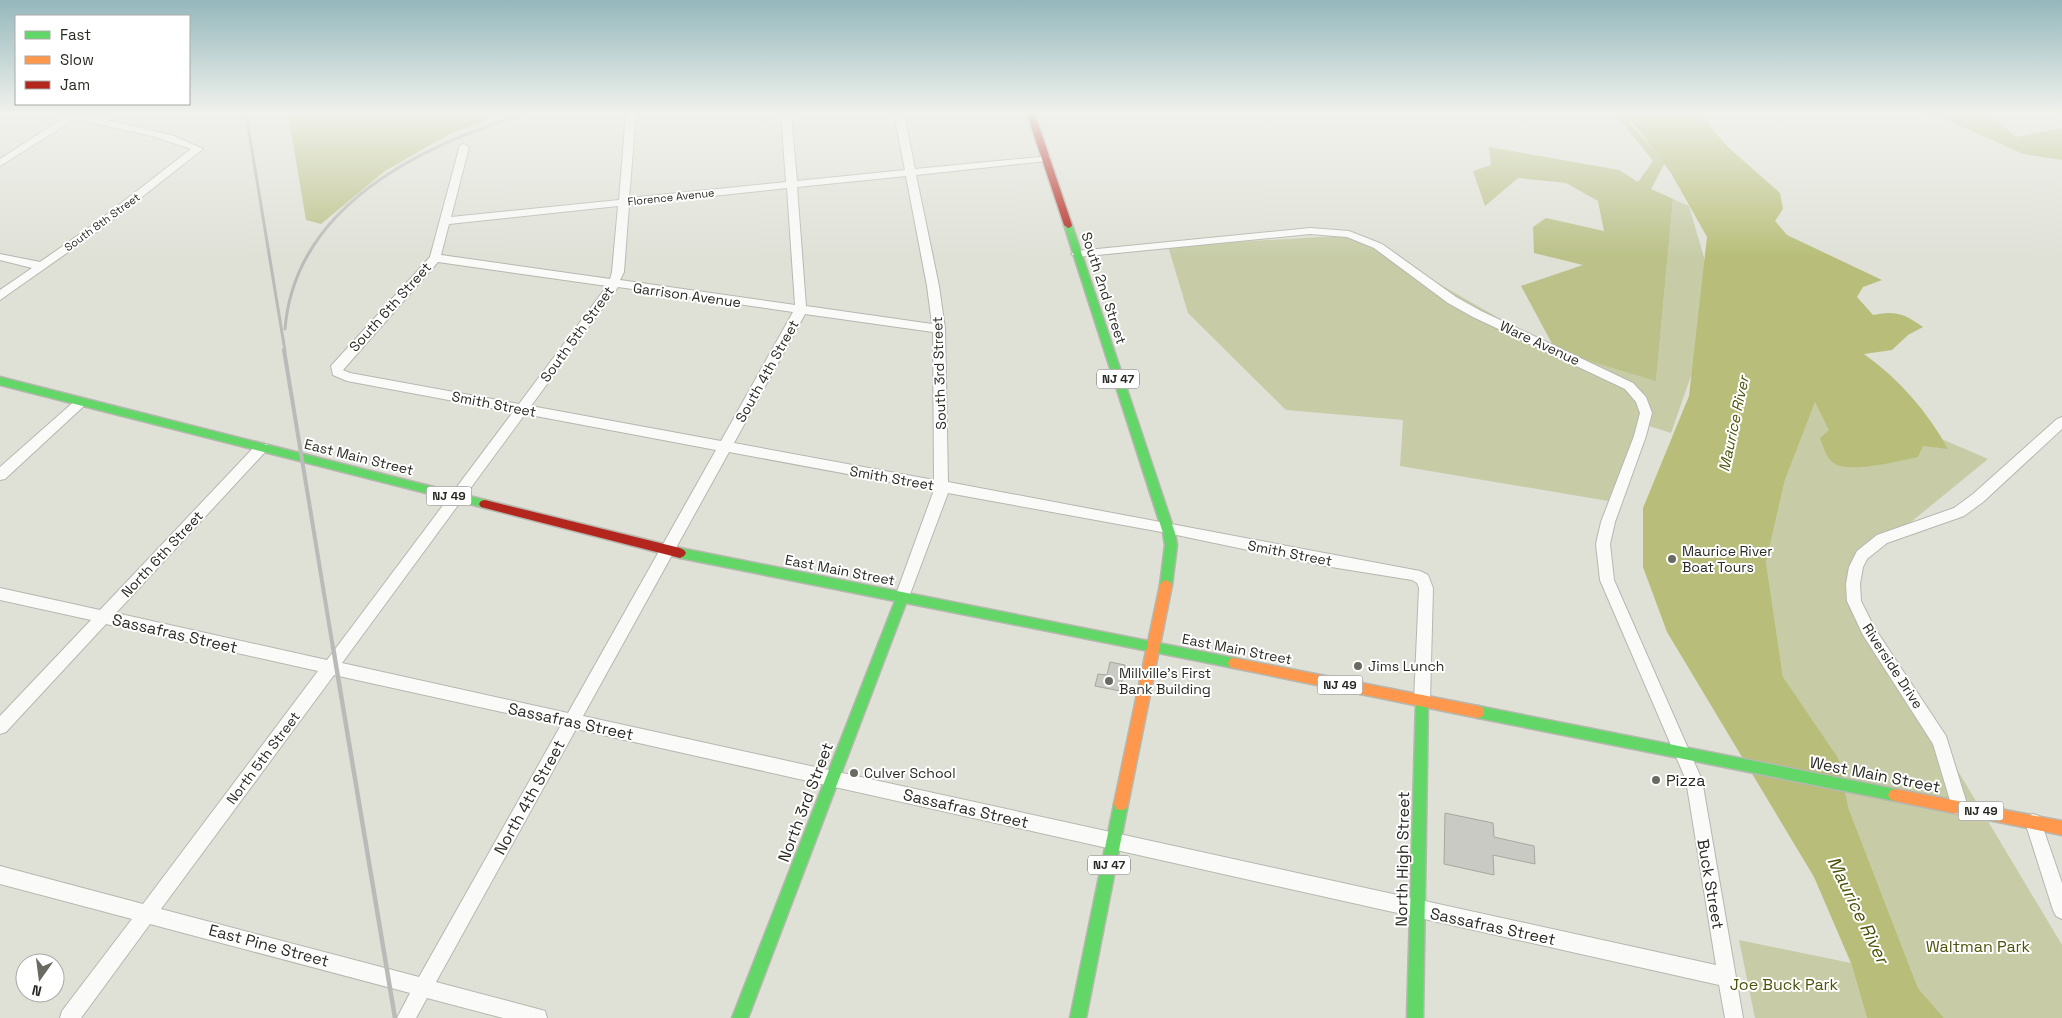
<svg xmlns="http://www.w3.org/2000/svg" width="2062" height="1018" font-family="'Space Grotesk',sans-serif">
<rect width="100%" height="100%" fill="#dfe1d7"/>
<g fill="#c7cca7">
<polygon points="1673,199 1689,206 1717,302 1671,433 1643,424 1614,502 1400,466 1403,420 1286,410 1188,313 1168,246 1354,235 1556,351 1656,380"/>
<polygon points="1815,401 1870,408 1988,459 1856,567 1848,595 1940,741 2062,945 2062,1018 1944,1018 1918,988 1848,807 1783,677 1766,562 1785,480"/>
<polygon points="1739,940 1851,963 1867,1018 1755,1018"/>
</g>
<g fill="#bbc188">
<polygon points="288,114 493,114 481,123 451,133 385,171 321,224 306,220"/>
<polygon points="1615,114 1622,114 1665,163 1651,189 1673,199 1656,381 1556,351 1521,286 1583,265 1534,253 1533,227 1546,218 1604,231 1598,201 1566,183 1518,178 1485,206 1473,171 1491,165 1489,147 1619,170 1638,182 1653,161"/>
<polygon points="1908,114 1980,114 1991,116 2016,137 2062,128 2062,160 2023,154 1943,118"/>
</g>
<path fill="#b8be79" d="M1627,114h76l9,15 17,19 51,45 3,16 -8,12 12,14 95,45 -19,7 -6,10 16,18c23,-5 32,-1 50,12l-15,8 -16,15 -28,4c35,25 63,57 84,95l-25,-3 -5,11c-19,4 -59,14 -78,9 -12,-3 -16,-17 -20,-28l9,-8 -14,-28 -30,78 -19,82 17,115 55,81 10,49 70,181 26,30h-77l-16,-55 -37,-86 -147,-245 -24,-65v-59l46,-112 18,-159 -36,-64z"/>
<g fill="#c9cac3" stroke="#a6a8a0">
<polygon points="1110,662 1125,665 1120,691 1095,686 1098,674 1107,675"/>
<polygon points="1445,813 1493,823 1494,837 1534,846 1535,864 1493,855 1494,875 1444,864"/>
</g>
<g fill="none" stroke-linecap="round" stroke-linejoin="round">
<g stroke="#b6b7af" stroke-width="2">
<g id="street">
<polygon points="70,114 82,114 174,136 203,149 101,229 0,300 0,290 32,268 0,260 0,254 40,262 93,225 191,149 152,136 75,119 0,166 0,159"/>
<path d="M626,114h10l-7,84 157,-16 -5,-68h10l6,67 108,-11 -11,-56h10l11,55 135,-13v4l-4,1 -130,14 23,111 6,43 3,153 472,89 8,4 5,13 -3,113 -2,5 -6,2 -6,-2 -2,-5 5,-113 -2,-5 -5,-3 -87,-14 -158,-33 -219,-40 -39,104 -2,4 -5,2 -5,-2 -2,-4 39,-107 -205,-38 -146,264 1133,249 -30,-185 -86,-200 -4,-36 5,-22 33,-86 6,-23 -4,-11 -11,-13 -152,-72 -25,-14 -74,-55 -27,-11 -37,-3 -233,23 -6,-3 6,-3 233,-23 39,3 33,13 74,53 25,14 152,72 13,14 6,16 -6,23 -31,86 -5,22 4,36 88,200 41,238h-18l-6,-33 -1143,-256 -140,253 102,27 7,2 2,7h-44l-76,-20 -11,20h-19l13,-25 -260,-69 -69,94h-21l2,-7 70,-92 -132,-35v-18l143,38 175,-233 -212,-47 -100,108 -6,2v-18l91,-96 -91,-20v-12l100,22 157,-166h10l2,3 -2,3 -151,163 211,47 186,-248 -166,-31 -14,-6 -2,-9 99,-109 30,-112 4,-1 5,3 -18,70 168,-17zM906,176l21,110 5,38 -126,-18 -9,-119zM787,188l8,117 -175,-25 4,-8 5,-67zM618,206l-6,66 -2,7 -169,-24 8,-31zM438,262l169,24 -88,118 -169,-31 -7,-3zM618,287l175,25 -72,129 -190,-35zM805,314l128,18 1,148 -200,-37zM525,414l191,36 -148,263 -226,-50zM334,675l227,50 -142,252 -258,-68z"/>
<polygon points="81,398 85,399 87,402 85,405 5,479 0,480 0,467 77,399"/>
<polygon points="2062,417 2062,429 1983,502 1964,516 1887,543 1867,559 1863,567 1860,584 1861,601 1874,627 1946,736 1968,807 1966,813 1960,815 1954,813 1952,807 1933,744 1863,635 1847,601 1846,584 1849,567 1857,551 1877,535 1954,508 1973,494 2057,419"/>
<polygon points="2033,814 2039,816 2041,822 2062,883 2062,919 2056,916 2053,910 2025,822 2027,816"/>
</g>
</g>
<g stroke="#b6b7af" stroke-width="3">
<g id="fast">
<polygon points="1068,222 1072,225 1175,533 1177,545 1172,585 1170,588 1166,590 1162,588 1160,585 1165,545 1163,533 1064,225"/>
<polygon points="0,377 485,500 489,501 491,504 489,507 485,508 0,385"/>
<polygon points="680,548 1234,658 1238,659 1240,663 1238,667 1234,668 906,603 748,1018 732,1018 895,601 680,558 676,556 674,553 676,550"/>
<polygon points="1422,695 1427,697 1428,701 1423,1018 1407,1018 1416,701 1417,697"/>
<polygon points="1478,706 1895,789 1900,791 1902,795 1900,799 1895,801 1478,718 1473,716 1472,712 1473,708"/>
<polygon points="1121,798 1126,799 1128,804 1086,1018 1070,1018 1114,804 1116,799"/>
</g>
</g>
<g stroke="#b6b7af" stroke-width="3">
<g id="slow">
<polygon points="1166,580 1170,582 1172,585 1128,804 1126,809 1121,810 1116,809 1114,804 1160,585 1162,582"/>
<polygon points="1234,658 1478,706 1483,708 1484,712 1483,716 1478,718 1234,668 1230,667 1228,663 1230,659"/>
<polygon points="1895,789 2062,821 2062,835 1895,801 1890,799 1888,795 1890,791"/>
</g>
</g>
<g stroke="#b6b7af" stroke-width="3">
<g id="jam">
<polygon points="1027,114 1035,114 1072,225 1071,227 1068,228 1064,225"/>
<polygon points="485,500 680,548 684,550 686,553 684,556 680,558 481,507 479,504 481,501"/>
</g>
</g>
<use href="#street" fill="#fafaf9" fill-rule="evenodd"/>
<use href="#fast" fill="#63d668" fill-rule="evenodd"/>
<use href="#slow" fill="#ff974d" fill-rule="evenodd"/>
<use href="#jam" fill="#b3261e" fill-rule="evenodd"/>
<g stroke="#babbb8" stroke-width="3">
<polyline points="246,114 285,351"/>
<path d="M285,329c10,-123 135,-183 239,-215"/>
</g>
<polyline stroke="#babbb8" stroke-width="4" points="284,350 333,648"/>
<polyline stroke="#babbb8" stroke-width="4.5" points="333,647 395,1018"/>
</g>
<linearGradient id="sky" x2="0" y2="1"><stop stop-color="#95b8bc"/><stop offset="0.44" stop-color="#f1f2ed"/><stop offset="1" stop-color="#f1f2ed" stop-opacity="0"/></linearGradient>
<rect width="2062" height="257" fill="url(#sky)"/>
<g fill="#696a62" stroke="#fff" stroke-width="2">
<circle cx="1672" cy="559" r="5"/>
<circle cx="1358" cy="666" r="5"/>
<circle cx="1109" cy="681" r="5"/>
<circle cx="854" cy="773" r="5"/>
<circle cx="1656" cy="780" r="5"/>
</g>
<g text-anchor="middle" stroke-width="4" stroke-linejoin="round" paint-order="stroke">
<g font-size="11" fill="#292a23" stroke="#fff">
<text transform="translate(671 197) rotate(-6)" y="4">Florence Avenue</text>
<text transform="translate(102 222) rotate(-36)" y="4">South 8th Street</text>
</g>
<g fill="#fff" stroke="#696a65" stroke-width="1">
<rect x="1097" y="369.5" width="42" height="19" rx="4"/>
<rect x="426.5" y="486.5" width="45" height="19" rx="4"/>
<rect x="1317.5" y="675.5" width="45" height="19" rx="4"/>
<rect x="1958.5" y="801.5" width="45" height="19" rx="4"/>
<rect x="1088" y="855.5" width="42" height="19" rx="4"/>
</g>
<g font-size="12" font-weight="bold" fill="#292a23">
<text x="1118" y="383">NJ 47</text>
<text x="449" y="500">NJ 49</text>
<text x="1340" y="689">NJ 49</text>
<text x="1981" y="815">NJ 49</text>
<text x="1109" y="869">NJ 47</text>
</g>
<g font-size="14" fill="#292a23" stroke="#fff">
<text transform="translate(1104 288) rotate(72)" y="5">South 2nd Street</text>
<text transform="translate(687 295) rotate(8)" y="5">Garrison Avenue</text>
<text transform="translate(390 307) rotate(-48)" y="5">South 6th Street</text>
<text transform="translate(577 334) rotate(-54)" y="5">South 5th Street</text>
<text transform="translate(1540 343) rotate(25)" y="5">Ware Avenue</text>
<text transform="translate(767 371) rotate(-61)" y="5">South 4th Street</text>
<text transform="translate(939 373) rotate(-92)" y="5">South 3rd Street</text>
<text transform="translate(494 404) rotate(11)" y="5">Smith Street</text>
<text transform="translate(359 457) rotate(14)" y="5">East Main Street</text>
<text transform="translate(892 478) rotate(10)" y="5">Smith Street</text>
<text transform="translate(1290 553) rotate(11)" y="5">Smith Street</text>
<text transform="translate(162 554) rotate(-47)" y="5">North 6th Street</text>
<text transform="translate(840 570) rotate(11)" y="5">East Main Street</text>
<text transform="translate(1237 649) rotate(11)" y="5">East Main Street</text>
<text transform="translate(1893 666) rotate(57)" y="5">Riverside Drive</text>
<text transform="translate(263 758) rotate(-53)" y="5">North 5th Street</text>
</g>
<g font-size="14" fill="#292a23" stroke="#fff" text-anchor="start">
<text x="1682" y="556">Maurice River<tspan x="1682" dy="16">Boat Tours</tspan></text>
<text x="1368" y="671">Jims Lunch</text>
<text x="1119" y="678">Millville's First<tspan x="1119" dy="16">Bank Building</tspan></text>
<text x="864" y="778">Culver School</text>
</g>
<g font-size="15" font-style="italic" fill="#4d5108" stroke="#fff">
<text transform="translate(1734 424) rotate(-78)" y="5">Maurice River</text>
</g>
<g font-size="16" fill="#292a23" stroke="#fff">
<text transform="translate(175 633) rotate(13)" y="6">Sassafras Street</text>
<text transform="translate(571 721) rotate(12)" y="6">Sassafras Street</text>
<text transform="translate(1875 774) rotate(11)" y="6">West Main Street</text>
<text transform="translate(529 797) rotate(-61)" y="6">North 4th Street</text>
<text transform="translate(805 802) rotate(-69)" y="6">North 3rd Street</text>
<text transform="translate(966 808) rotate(13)" y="6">Sassafras Street</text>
<text transform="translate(1402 859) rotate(-89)" y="6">North High Street</text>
<text transform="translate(1711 884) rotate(80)" y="6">Buck Street</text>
<text transform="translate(1493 926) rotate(12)" y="6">Sassafras Street</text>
<text transform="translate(269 945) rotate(15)" y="6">East Pine Street</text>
</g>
<g font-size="16" fill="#292a23" stroke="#fff" text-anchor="start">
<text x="1666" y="786">Pizza</text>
</g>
<g font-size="16" fill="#4e520a" stroke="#fff">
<text x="1978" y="952">Waltman Park</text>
<text x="1784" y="990">Joe Buck Park</text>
</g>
<g font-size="18" font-style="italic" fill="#4d5108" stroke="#fff">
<text transform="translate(1858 910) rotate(64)" y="6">Maurice River</text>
</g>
</g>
<rect x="15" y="15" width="175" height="90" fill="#ffffff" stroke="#a9aaa7"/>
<rect x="25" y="31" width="25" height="8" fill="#63d668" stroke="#a9aaa7"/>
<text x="60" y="40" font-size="15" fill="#292a23">Fast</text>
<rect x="25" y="56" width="25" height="8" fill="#ff974d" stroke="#a9aaa7"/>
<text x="60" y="65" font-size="15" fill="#292a23">Slow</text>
<rect x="25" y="81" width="25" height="8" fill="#b3261e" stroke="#a9aaa7"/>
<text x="60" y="90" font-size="15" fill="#292a23">Jam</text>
<g transform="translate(40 978) rotate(194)"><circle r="24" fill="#ffffff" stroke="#a9aaa7"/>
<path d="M0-4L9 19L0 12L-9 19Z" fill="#696a62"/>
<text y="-8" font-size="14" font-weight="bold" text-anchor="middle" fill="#292a23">N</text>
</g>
</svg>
